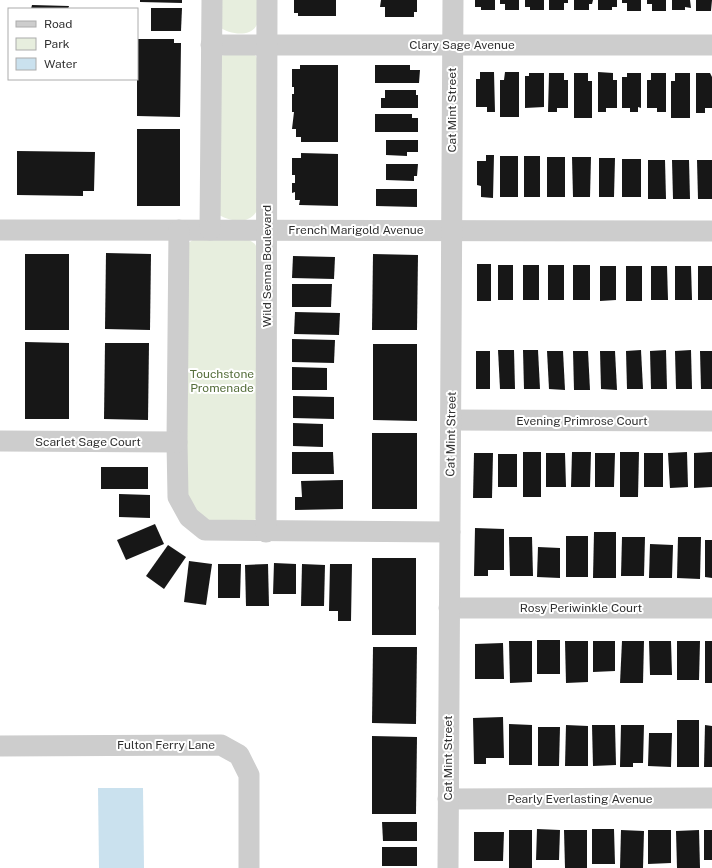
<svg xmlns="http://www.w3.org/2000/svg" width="712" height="868" font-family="'Public Sans',sans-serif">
<rect width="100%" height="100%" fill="#fff"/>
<g fill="#e7eede">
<path d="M216,0h43c0,6 1,14 0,19 -4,20 -28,16 -40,8z"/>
<path d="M249,51l7,5 3,9v142c-8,18 -25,16 -40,8v-159z"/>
<polygon points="194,239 248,239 255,244 259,252 259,510 256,519 248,524 207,524 185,496 187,244"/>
</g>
<polygon fill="#cae1ee" points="98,788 143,788 144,868 99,868"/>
<g fill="#171717">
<polygon points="140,0 182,0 182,3 140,2"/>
<polygon points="294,0 336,0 336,16 298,16 298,13 294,13"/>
<polygon points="381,0 417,0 417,12 414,12 414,17 385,17 385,7 380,7"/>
<polygon points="475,0 495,0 495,10 481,10 481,7 475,7"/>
<polygon points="500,0 519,0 519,10 505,10 505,4 500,4"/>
<polygon points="525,0 544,0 544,10 530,10 530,7 525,7"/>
<polygon points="549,0 568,0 568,3 564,3 564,10 549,10"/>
<polygon points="574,0 593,0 592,4 589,4 589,10 574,10"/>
<polygon points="598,0 617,0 617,7 612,7 612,10 598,10"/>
<polygon points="622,0 641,0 641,11 627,11 627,3 622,3"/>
<polygon points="647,0 666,0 666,11 652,11 652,4 647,4"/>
<polygon points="672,0 690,0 691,8 685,7 685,10 672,10"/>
<polygon points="696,0 712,0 711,11 696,11"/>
<polygon points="32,5 69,6 68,9 31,9"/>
<polygon points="151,8 182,8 181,31 151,31"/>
<polygon points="137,39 174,39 174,43 181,43 180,117 137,116"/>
<polygon points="300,65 338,65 338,142 301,142 301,137 296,137 296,129 292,129 294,112 292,112 292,94 294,94 294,87 292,87 292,69 300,69"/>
<polygon points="375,65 410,65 410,70 420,70 419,83 375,83"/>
<polygon points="480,72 494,72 495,112 487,112 487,107 476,107 476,79 480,79"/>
<polygon points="505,72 519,72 519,117 500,117 500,80 504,80"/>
<polygon points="598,72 613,73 613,80 617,80 617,108 606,108 606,112 598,112"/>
<polygon points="529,73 544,73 544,107 525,108 525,76 529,76"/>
<polygon points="549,73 564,73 564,80 568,80 568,108 557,108 557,112 548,112"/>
<polygon points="574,73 588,73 588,81 592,81 592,118 574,118"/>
<polygon points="627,73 641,73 641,108 638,107 638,112 630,112 630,108 622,108 622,77 627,77"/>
<polygon points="651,73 666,73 666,112 657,112 657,108 647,108 647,80 651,80"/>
<polygon points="675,73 690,73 690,118 671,118 671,81 675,81"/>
<polygon points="696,73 710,73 712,77 712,108 705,108 705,113 696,113"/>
<polygon points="385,90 416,90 416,95 418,95 418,108 381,108 381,98 385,98"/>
<polygon points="375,114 412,114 412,118 418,118 418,132 375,132"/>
<rect x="137" y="129" width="43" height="77"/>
<polygon points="386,140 418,140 418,152 407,152 407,156 386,155"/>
<polygon points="17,151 95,152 94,191 83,191 83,196 17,195"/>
<polygon points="301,153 338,154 338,206 299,205 300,200 295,200 295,192 292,193 292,183 295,183 295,175 292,175 292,158 301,158"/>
<polygon points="486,155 494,155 493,198 481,197 481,186 477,185 477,161 486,161"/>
<rect x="500" y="156" width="18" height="41"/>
<rect x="524" y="156" width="16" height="41"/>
<rect x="547" y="157" width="18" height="40"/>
<polygon points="572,157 591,157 590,197 573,197"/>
<polygon points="599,158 615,158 614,197 599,197"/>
<rect x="622" y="159" width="19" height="38"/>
<polygon points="648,160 665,160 666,199 648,199"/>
<polygon points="672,160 689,160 690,199 673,199"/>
<polygon points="697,160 712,160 712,199 698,199"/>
<polygon points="386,164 418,164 417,176 414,176 414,181 386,180"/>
<polygon points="376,189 417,189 417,207 376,206"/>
<polygon points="106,253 151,254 150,330 105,329"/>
<rect x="25" y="254" width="44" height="76"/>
<polygon points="373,254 418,255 417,330 372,330"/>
<polygon points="293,256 335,257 334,279 292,278"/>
<rect x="477" y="264" width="14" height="37"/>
<rect x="498" y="265" width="15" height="35"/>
<rect x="523" y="265" width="16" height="35"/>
<rect x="548" y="265" width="16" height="35"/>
<rect x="573" y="265" width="17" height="35"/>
<polygon points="600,266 616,266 616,300 600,301"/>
<rect x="626" y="266" width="16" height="35"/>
<polygon points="651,266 667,266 668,300 651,300"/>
<polygon points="675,266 691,266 692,300 675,300"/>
<rect x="698" y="266" width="14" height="34"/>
<polygon points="292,284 332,284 331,307 292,307"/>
<polygon points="295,312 340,313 339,335 294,334"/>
<polygon points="292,339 335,340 334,363 292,362"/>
<polygon points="25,342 69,343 69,419 25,419"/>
<polygon points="105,343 149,343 148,420 104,419"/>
<polygon points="373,344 417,344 417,421 373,420"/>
<polygon points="498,350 514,350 515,389 500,389"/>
<polygon points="523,350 538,350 540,389 524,389"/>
<polygon points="641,350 643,389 627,389 626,351"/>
<polygon points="666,350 667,389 651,389 650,351"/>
<polygon points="691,350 692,389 676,389 675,351"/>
<rect x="476" y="351" width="14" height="38"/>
<polygon points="547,351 563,351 565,390 549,389"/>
<polygon points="573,351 588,351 590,390 574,390"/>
<polygon points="600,351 615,351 617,390 601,389"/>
<polygon points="700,351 712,351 712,389 701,389"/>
<polygon points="292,367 327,368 327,390 292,390"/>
<polygon points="293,396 334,397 334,419 293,418"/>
<polygon points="293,423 323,424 323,447 293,446"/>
<rect x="372" y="433" width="45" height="76"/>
<polygon points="292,452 333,452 334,474 292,474"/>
<rect x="523" y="452" width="18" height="45"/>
<polygon points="572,452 591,452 590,487 571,487"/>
<polygon points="620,452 639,452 638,497 620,497"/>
<polygon points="687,452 688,487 670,488 668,453"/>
<polygon points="712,452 712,487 694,488 694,453"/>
<polygon points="474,453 493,453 492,498 473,498"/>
<polygon points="546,453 565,453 566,487 546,487"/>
<polygon points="595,453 615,453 614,487 595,487"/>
<rect x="644" y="453" width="19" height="34"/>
<rect x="498" y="454" width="19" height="33"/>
<rect x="101" y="467" width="47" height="22"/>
<polygon points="343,480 343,509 295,510 295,497 302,497 301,481"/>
<polygon points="119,494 150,495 150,518 119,517"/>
<polygon points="155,524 164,544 126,560 117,540"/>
<polygon points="475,528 504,529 504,570 488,570 488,576 474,576"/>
<polygon points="594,532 616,532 616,578 593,578"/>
<rect x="566" y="536" width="22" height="41"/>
<polygon points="509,537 532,537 533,576 510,576"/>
<polygon points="622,537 645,537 644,576 621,576"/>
<polygon points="678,537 701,537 700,579 677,578"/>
<polygon points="705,540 712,540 712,578 705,577"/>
<polygon points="650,544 673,545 672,578 649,578"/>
<polygon points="168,545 186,557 164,589 146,576"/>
<polygon points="538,547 560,548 560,578 537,577"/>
<rect x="372" y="558" width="44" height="77"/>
<polygon points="189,561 212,564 206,605 184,602"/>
<polygon points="274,563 296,564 296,594 273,594"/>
<polygon points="218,564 241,564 240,598 218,598"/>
<polygon points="268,564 269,606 246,606 245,565"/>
<polygon points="302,564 325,565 324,606 301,606"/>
<polygon points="330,564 352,564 351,621 338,621 338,611 329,611"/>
<rect x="537" y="640" width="23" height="34"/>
<polygon points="509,641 532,641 532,682 510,683"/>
<polygon points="565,641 588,641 588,682 566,683"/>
<polygon points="593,641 615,641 615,671 593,672"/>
<polygon points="622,641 644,641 643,683 620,683"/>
<polygon points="649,641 671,641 672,675 650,675"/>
<polygon points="677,641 700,641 699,680 677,680"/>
<rect x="705" y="641" width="7" height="42"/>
<polygon points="503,643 504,679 475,679 475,644"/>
<polygon points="373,647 417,647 416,724 372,723"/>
<polygon points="503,717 504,758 486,758 486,764 474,764 473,718"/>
<rect x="677" y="720" width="22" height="47"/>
<polygon points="509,724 532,725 532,765 509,765"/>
<polygon points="566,725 588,726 588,766 565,766"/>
<polygon points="592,725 615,725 616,765 593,766"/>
<polygon points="621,725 644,725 643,763 633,763 633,767 620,767"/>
<polygon points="705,725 712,726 712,767 704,767"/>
<polygon points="538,727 560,727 559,766 538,766"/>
<polygon points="649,733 672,733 671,767 648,766"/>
<polygon points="372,736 417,737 416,814 372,814"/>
<polygon points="382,822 417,822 417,841 383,841"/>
<polygon points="537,829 560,830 559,860 536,860"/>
<polygon points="592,829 614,829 615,864 592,864"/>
<rect x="509" y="830" width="23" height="38"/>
<polygon points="564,830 587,830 587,868 565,868"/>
<polygon points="621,830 644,831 643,868 620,868"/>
<polygon points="648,830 671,830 671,863 648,864"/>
<polygon points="699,830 700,868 677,868 676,831"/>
<rect x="704" y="830" width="8" height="30"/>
<polygon points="474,832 504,832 503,861 474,861"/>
<rect x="382" y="847" width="35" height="19"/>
</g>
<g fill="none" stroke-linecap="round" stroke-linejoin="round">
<g stroke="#cdcdcd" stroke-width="21">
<polyline points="211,45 712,45"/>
<polyline points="0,230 712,231"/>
<polyline points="179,230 177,442 178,497 189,517 205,530 450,532"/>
<polyline points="210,230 212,0"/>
<polyline points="452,420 712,421"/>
<polyline points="0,441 177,442"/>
<polyline points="266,532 267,0"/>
<polyline points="449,608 712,608"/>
<polyline points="0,746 221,745 239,755 249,775 249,868"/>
<polyline points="448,799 712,798"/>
<polyline points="448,868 453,0"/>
</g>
</g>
<g text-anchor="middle" stroke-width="4" stroke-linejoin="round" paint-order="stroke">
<g font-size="12" fill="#303030" stroke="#fff">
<text x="462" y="49">Clary Sage Avenue</text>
<text transform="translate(452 110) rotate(-90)" y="4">Cat Mint Street</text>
<text x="356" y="234">French Marigold Avenue</text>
<text transform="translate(267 266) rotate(-90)" y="4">Wild Senna Boulevard</text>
<text x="582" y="425">Evening Primrose Court</text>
<text transform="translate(451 434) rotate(-89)" y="4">Cat Mint Street</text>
<text x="88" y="446">Scarlet Sage Court</text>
<text x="581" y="612">Rosy Periwinkle Court</text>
<text x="166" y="749">Fulton Ferry Lane</text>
<text transform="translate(448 758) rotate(-90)" y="4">Cat Mint Street</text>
<text x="580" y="803">Pearly Everlasting Avenue</text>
</g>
<g font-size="12" fill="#556e3b" stroke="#fff">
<text x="222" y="378">Touchstone<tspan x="222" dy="14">Promenade</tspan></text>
</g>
</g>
<rect x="8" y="8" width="130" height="72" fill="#ffffff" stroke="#acacac"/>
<rect x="16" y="21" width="20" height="6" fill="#cdcdcd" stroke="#acacac"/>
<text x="44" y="28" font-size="12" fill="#303030">Road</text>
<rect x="16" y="38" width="20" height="12" fill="#e7eede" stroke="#acacac"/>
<text x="44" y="48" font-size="12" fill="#303030">Park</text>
<rect x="16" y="58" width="20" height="12" fill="#cae1ee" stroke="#acacac"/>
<text x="44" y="68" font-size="12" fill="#303030">Water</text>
</svg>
